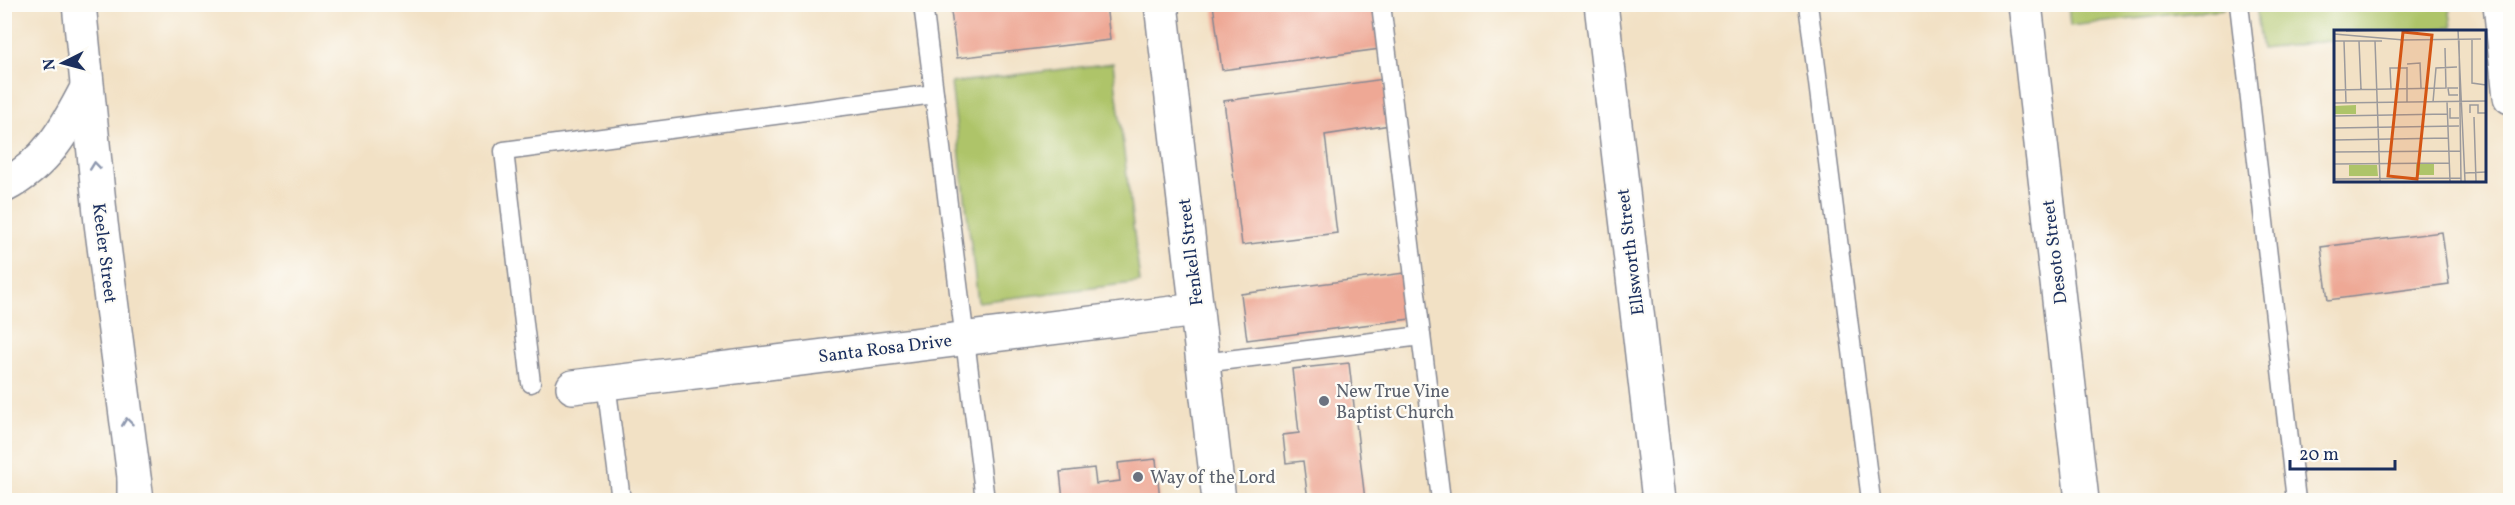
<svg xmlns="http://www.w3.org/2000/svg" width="2515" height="505" font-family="Vollkorn,serif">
<rect width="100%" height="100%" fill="#fdfcf7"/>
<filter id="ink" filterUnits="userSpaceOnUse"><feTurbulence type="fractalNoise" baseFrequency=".0167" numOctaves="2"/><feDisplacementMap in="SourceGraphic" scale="12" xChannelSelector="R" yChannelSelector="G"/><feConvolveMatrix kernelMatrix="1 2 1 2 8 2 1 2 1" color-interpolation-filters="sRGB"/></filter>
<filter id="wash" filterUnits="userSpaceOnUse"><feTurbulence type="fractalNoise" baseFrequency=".008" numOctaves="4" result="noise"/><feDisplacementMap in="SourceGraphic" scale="24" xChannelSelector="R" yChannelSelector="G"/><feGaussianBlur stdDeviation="1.35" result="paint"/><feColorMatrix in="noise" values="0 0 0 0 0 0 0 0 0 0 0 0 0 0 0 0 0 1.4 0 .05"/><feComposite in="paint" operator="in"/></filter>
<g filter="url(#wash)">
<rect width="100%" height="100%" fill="#f2e1c5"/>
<g fill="#aec469" stroke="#647a64" stroke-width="1.5">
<polygon points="2224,4 2224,9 2070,26 2068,5"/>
<polygon points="2256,5 2449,5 2452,27 2409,32 2335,32 2335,40 2262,49"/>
<polygon points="1113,63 1140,282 978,302 951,83"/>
</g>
<g id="blocks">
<g fill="#eea895">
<polygon points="950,4 1106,4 1110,40 957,58"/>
<polygon points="1213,4 1374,4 1380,49 1222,70"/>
<polygon points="1384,79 1390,125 1325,135 1337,233 1242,245 1224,101"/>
<polygon points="2442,232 2449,284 2328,300 2321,247"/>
<polygon points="1404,273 1410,319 1247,340 1241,294"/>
<polygon points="1349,363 1365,500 1308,500 1303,461 1286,463 1283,435 1299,433 1292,369"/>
<polygon points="1156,459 1160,500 1063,500 1060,472 1094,468 1096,484 1120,481 1118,463"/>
</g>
</g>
</g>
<g filter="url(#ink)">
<use href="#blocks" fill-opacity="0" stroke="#868892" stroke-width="1.5"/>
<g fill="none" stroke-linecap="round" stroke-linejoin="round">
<g stroke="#868892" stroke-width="21">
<g id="service">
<polyline points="923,4 985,500"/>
<polyline points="1381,4 1441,500"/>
<polyline points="1808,4 1871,500"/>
<polyline points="2239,4 2296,500"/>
<polyline points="1203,363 1421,336"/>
<polyline points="531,383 504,151 934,94"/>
<polyline points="606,383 621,500"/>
</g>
</g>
<g stroke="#868892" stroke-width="36">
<g id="minor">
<polyline points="1601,4 1659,500"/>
<polyline points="2025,4 2082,500"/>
<polyline points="2500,4 2510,97"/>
<polyline points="573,387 1197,310"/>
</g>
</g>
<g stroke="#868892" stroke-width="36">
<polyline id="tertiary" points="1161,4 1219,500"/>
</g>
<g stroke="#868892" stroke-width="36">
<g id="secondary">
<polyline points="79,4 101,223 137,500"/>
<path d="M4,186c42,-22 62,-57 83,-98"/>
</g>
</g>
<g stroke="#868892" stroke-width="36">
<polyline id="motorway" points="134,480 134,500"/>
</g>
<use href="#service" stroke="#fff" stroke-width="18"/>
<use href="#minor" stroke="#fff" stroke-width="33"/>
<use href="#tertiary" stroke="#fff" stroke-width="33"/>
<use href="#secondary" stroke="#fff" stroke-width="33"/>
<use href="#motorway" stroke="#fff" stroke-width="33"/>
</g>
<defs><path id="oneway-chevron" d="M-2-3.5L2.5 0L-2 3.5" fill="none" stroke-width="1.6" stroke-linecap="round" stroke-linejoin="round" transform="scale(1.5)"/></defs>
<g stroke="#8d97ae">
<use href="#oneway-chevron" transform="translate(95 166) rotate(-96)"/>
<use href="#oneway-chevron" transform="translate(127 422) rotate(-97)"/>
</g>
</g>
<g fill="#6b7280" stroke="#fdfcf7" stroke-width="2">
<circle cx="1324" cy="401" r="6"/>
<circle cx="1138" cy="477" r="6"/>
</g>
<g text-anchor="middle" stroke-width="4.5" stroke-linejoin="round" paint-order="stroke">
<g font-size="18" fill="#1b2f5e" stroke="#fdfcf7">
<text transform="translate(1190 252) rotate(-97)" y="6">Fenkell Street</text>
<text transform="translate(1630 252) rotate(-97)" y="6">Ellsworth Street</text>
<text transform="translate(2054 252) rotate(-97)" y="6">Desoto Street</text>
<text transform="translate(105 253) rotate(83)" y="6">Keeler Street</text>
<text transform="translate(885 348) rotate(-7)" y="6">Santa Rosa Drive</text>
</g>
<g font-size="18" fill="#5b616d" stroke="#fdfcf7" text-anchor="start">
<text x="1336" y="397">New True Vine<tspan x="1336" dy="21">Baptist Church</tspan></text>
<text x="1150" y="483">Way of the Lord</text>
</g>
</g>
<g transform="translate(2334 30)">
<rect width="152" height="152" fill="#f2e1c5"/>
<path d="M22,75v9h-22v-8zM82,134h18v11h-18zM15,135h28l1,11h-29z" fill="#aec469"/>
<path fill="none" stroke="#9c9a9c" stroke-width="1.5" d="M124,0l7,151M12,1l52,-1M0,4l70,6M125,9l2,142M138,9v44l14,2M66,10l81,-1M0,11h48M10,11l2,62M25,11l2,48M41,11l5,140M73,34l13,-1 1,25M73,37v35M124,58h-10l1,7h9M57,59l-1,-21h17M0,60l112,-2 -1,-40M99,72l3,-34 21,-1M113,72l3,79M0,73l152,-2M116,78v10h9M136,83v-8h8v8h8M0,86l114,-2M140,87l2,64M0,98l125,-2M0,110l115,-2M0,122l126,-1M0,134l115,-1M131,143l21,-1M0,149l127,-1"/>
<path fill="#d45514" fill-opacity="0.15" stroke="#d45514" stroke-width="3" d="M69,2l29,3 -15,144 -29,-3z"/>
<rect width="152" height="152" fill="none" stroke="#1b2f5e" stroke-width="3"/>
</g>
<rect width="2515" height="505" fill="none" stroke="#fdfcf7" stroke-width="24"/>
<g transform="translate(63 63) rotate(264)" stroke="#fdfcf7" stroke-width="4.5" paint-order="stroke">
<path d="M0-4.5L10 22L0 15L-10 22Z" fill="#1b2f5e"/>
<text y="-9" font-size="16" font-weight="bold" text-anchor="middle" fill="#1b2f5e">N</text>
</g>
<path d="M2290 460v9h105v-9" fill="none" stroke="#1b2f5e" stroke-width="3"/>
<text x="2299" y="460" font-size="18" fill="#1b2f5e" stroke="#fdfcf7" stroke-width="4.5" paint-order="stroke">20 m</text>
</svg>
